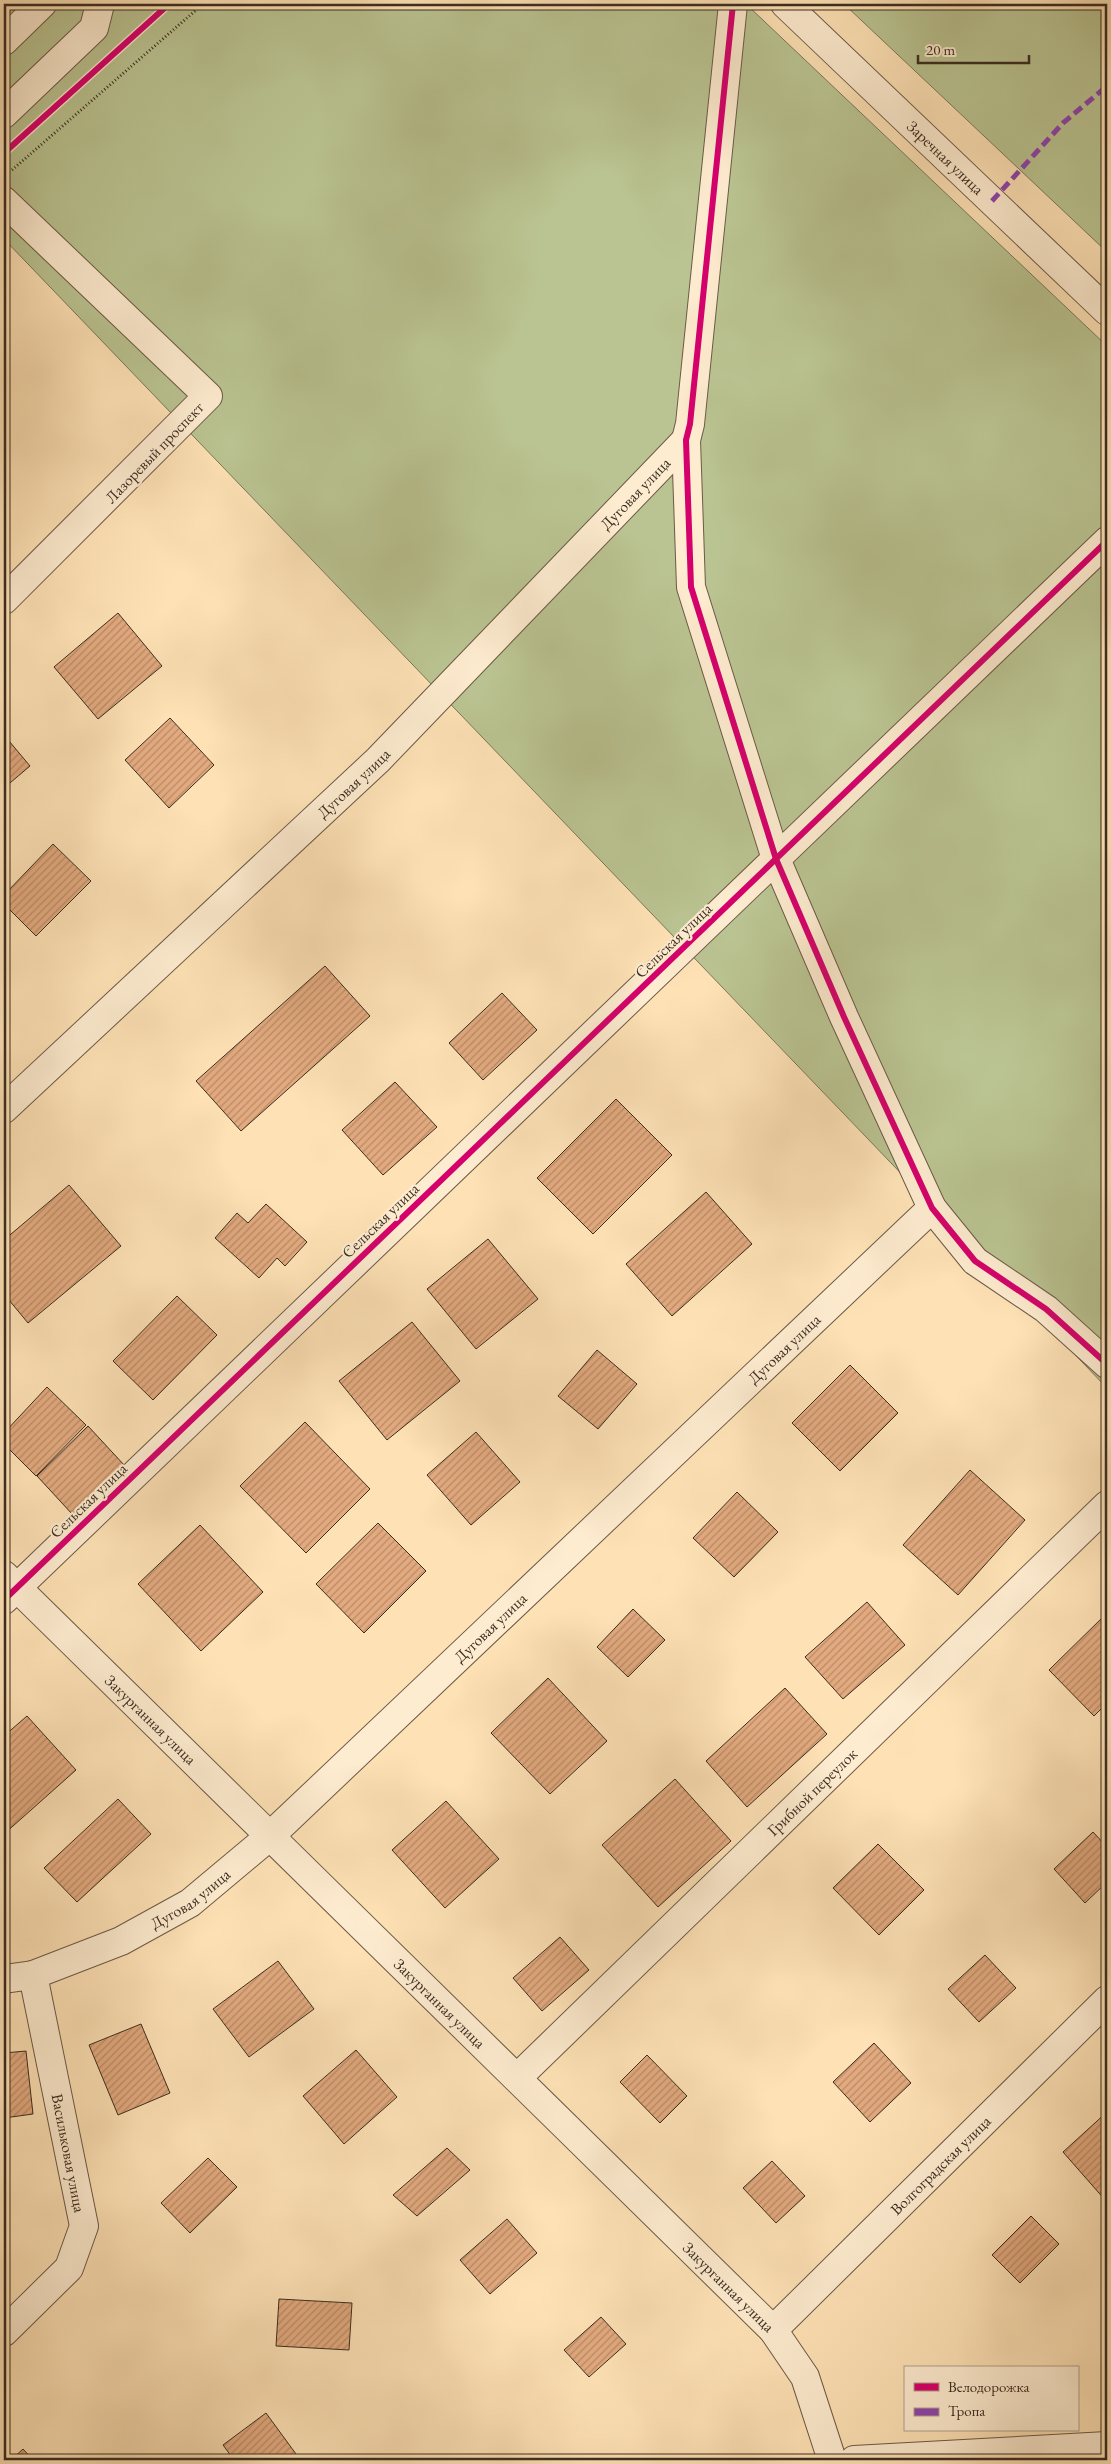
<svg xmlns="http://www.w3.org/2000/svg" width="1111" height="2464" font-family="'EB Garamond',serif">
<defs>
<pattern id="building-hatch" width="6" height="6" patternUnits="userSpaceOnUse" patternTransform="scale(1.25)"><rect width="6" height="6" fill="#e3aa7f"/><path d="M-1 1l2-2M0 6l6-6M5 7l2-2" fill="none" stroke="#b98b68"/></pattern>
</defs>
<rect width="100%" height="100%" fill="#fee2b6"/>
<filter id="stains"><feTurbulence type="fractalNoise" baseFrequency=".004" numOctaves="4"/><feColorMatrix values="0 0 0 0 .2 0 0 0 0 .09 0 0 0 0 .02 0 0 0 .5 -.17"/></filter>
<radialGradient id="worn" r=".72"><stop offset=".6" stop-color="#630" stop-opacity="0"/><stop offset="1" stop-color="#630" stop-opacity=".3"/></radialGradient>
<g fill="#bac492" stroke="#7a785a">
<polygon points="4,4 746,4 1107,346 1107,1388 4,239"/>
<polygon points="844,4 1107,4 1107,252"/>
</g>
<g fill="url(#building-hatch)" stroke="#3b2d21">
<polygon points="118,613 162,666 98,719 54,667"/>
<polygon points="170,718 214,765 169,808 125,760"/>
<polygon points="4,735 30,766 4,788"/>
<polygon points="53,844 91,881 36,936 4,904 4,895"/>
<polygon points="325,966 370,1016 241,1131 196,1081"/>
<polygon points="502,993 537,1030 483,1080 449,1043"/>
<polygon points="395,1082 437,1127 383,1175 342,1130"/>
<polygon points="616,1099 672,1155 593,1234 537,1178"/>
<polygon points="69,1185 121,1246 28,1323 4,1294 4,1240"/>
<polygon points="706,1192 752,1244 672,1316 626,1264"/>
<polygon points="266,1204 307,1242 285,1266 277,1258 259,1278 215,1238 237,1213 248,1223"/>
<polygon points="488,1239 538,1299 476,1349 427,1289"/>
<polygon points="177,1296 217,1335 153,1400 113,1361"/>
<polygon points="412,1322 460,1381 387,1440 339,1381"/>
<polygon points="597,1350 637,1384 598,1429 558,1396"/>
<polygon points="850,1365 898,1413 840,1471 792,1423"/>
<polygon points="47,1387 86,1425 36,1476 4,1444 4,1433"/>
<polygon points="305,1422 370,1489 306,1553 240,1486"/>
<polygon points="88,1426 125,1466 73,1515 37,1476"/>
<polygon points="476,1432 520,1482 471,1525 427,1475"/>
<polygon points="970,1470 1025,1520 958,1595 903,1545"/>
<polygon points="737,1492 778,1532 734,1577 693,1538"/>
<polygon points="378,1523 426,1571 364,1633 316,1584"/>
<polygon points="200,1525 263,1592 201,1651 138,1584"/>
<polygon points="867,1602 905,1645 843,1699 805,1657"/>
<polygon points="633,1609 665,1640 628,1677 597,1647"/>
<polygon points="1104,1616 1107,1619 1107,1703 1094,1716 1049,1670"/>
<polygon points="548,1678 607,1741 550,1794 491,1733"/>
<polygon points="785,1688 827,1734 747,1807 706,1761"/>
<polygon points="27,1716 76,1770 4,1834 4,1736"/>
<polygon points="675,1779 731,1841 658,1907 602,1845"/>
<polygon points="118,1799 151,1834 77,1902 44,1868"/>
<polygon points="446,1801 499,1859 445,1908 392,1850"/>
<polygon points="1093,1832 1107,1847 1107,1882 1085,1903 1054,1869"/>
<polygon points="878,1844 924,1890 879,1935 833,1888"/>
<polygon points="560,1937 589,1970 542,2011 513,1978"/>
<polygon points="985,1955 1016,1988 979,2022 948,1989"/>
<polygon points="278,1961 314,2009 249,2057 213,2009"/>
<polygon points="141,2024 170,2093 118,2115 89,2045"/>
<polygon points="874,2043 911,2083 870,2122 833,2082"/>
<polygon points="356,2050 397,2097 344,2144 303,2096"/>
<polygon points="26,2051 33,2114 4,2118 4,2053"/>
<polygon points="647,2055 687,2096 660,2123 620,2082"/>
<polygon points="1107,2112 1107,2199 1106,2201 1063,2152"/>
<polygon points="447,2148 470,2170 417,2216 393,2195"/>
<polygon points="208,2158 237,2187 190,2233 161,2203"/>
<polygon points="772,2161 805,2196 776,2223 743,2188"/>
<polygon points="1031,2216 1059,2244 1020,2283 992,2255"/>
<polygon points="507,2219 537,2253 490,2294 460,2260"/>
<polygon points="279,2299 352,2303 349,2350 276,2346"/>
<polygon points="601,2317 626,2344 589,2377 564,2350"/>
<polygon points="266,2413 296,2454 288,2460 234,2460 223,2445"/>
<polygon points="23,2449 33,2460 11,2460"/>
<polygon points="98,2457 130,2460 97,2460"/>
</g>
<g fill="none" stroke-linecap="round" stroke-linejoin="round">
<g stroke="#6c5a46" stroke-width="30">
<g id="minor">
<polyline points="733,4 690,424 686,440 691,587 776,859 844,1017 932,1208 975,1261 1046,1309 1107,1364"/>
<path id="s1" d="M785,4l322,307"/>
<polyline points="4,114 94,28 100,4"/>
<polyline points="4,201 208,396 4,600"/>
<path id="s2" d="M4,1109l374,-349 308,-320"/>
<path id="s3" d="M4,1575l769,755 32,47 27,83"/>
<polyline points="4,1600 1107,541"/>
<path id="s4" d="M4,1979l29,-4 88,-34 69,-38 80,-67 662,-628"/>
<path id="s5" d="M517,2078l590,-573"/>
<path id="s6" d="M773,2330l334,-330"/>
<polyline points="4,2332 69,2268 84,2226 33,1975"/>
<polyline points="854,2460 1107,2446"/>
</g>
</g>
<g stroke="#6c5a46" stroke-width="30">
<polyline id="tertiary" points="4,41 42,4"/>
</g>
<polyline stroke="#3b2d21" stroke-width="3" stroke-dasharray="1 2.5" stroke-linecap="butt" points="12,170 203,4"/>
<use href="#minor" stroke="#feecd0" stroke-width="28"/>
<use href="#tertiary" stroke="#feecd0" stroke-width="28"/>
<polyline stroke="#8e44ad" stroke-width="5" stroke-dasharray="10 5" stroke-linecap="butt" points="992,201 1063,123 1107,86"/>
<g stroke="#feecd0" stroke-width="9">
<g id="cycleway">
<polyline points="733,4 690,424 686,440 691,587 776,859 844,1017 932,1208 975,1261 1046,1309 1107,1364"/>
<polyline points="4,153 169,4"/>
<polyline points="4,1600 1107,541"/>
</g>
</g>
<use href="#cycleway" stroke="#d6006c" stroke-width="6"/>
</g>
<g text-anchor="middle" stroke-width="4.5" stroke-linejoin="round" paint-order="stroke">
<g font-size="16" fill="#3b2d21" stroke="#feecd0">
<text dy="6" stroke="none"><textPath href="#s1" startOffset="222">Заречная улица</textPath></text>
<text transform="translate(154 452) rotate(-46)" y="6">Лазоревый проспект</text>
<text dy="6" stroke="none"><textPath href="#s2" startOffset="882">Дуговая улица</textPath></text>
<text dy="6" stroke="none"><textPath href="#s2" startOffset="478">Дуговая улица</textPath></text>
<text transform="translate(673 940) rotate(-44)" y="6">Сельская улица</text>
<text transform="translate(380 1220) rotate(-44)" y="6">Сельская улица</text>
<text dy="6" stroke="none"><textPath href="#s4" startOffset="1015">Дуговая улица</textPath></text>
<text transform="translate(88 1500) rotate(-44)" y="6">Сельская улица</text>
<text dy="6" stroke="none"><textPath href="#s4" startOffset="610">Дуговая улица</textPath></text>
<text dy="6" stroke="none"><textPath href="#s3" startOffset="206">Закурганная улица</textPath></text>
<text dy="6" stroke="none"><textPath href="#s5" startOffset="411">Грибной переулок</textPath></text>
<text dy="6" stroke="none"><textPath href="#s4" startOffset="205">Дуговая улица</textPath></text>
<text dy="6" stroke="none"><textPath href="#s3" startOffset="611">Закурганная улица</textPath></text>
<text transform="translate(69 2153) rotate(79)" y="6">Васильковая улица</text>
<text dy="6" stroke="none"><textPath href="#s6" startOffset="235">Волгоградская улица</textPath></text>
<text dy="6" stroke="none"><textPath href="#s3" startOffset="1016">Закурганная улица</textPath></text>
</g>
</g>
<rect width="1111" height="2464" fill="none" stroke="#fee2b6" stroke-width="20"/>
<rect x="5" y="5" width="1101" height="2454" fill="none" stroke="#3b2d21" stroke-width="2.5"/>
<rect x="10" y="10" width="1091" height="2444" fill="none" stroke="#3b2d21"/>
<rect x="904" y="2366" width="175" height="65" fill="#feecd0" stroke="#b0a08a"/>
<rect x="914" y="2383" width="25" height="8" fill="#d6006c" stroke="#b0a08a"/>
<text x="948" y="2392" font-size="15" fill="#3b2d21">Велодорожка</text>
<rect x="914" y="2408" width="25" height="8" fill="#8e44ad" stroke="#b0a08a"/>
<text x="948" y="2416" font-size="15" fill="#3b2d21">Тропа</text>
<path d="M918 55v8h111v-8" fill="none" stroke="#3b2d21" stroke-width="2.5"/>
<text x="926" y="55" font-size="15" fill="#3b2d21" stroke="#feecd0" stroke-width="4" paint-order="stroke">20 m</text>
<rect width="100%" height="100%" filter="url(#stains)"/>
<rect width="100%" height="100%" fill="url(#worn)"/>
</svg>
